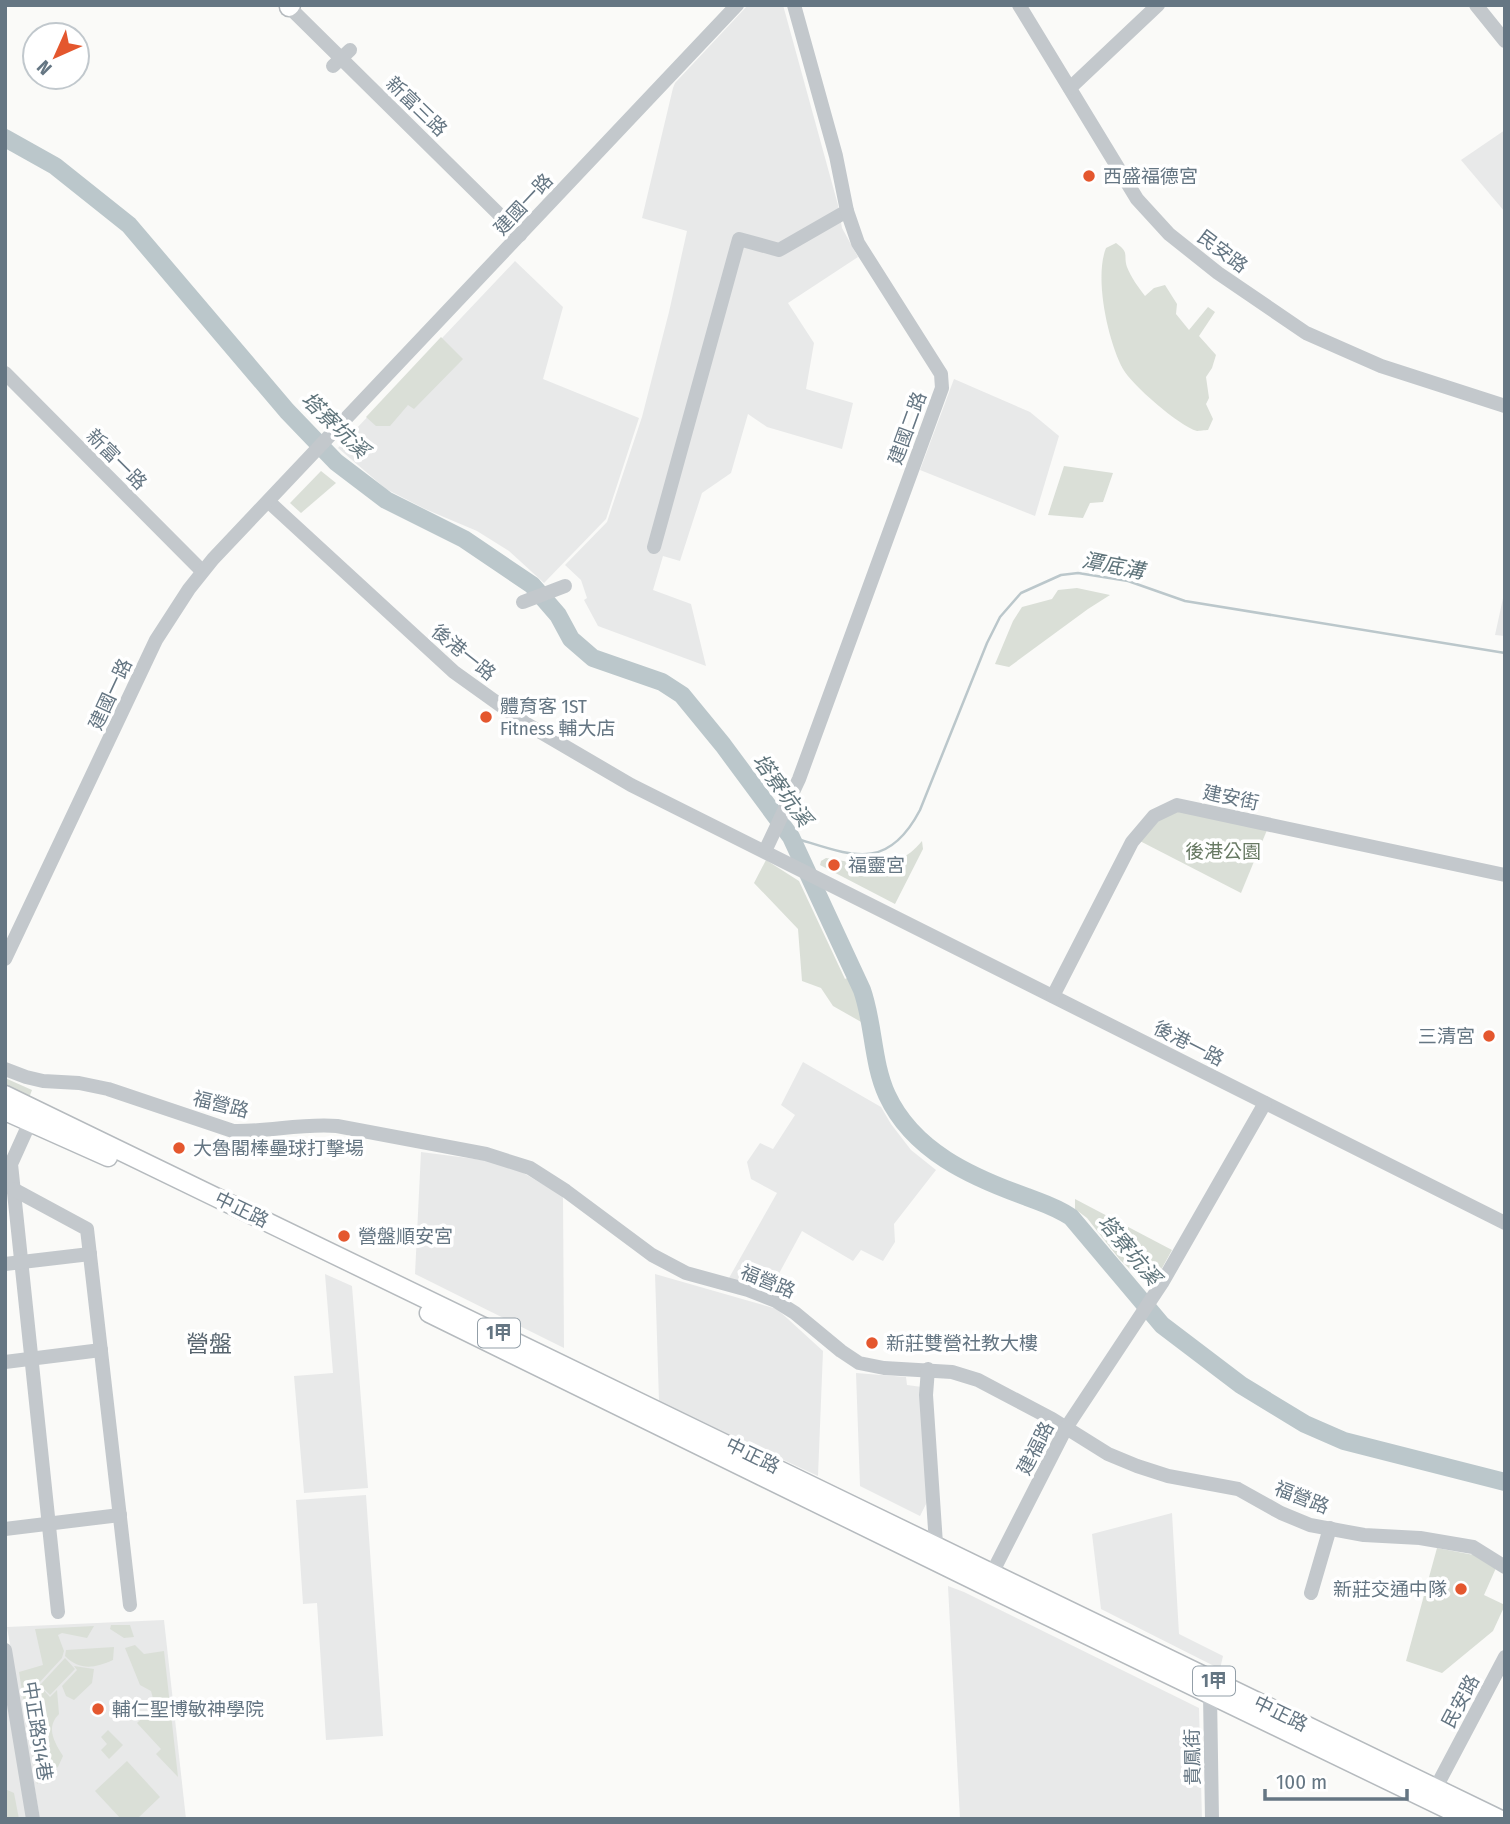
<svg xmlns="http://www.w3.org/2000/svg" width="1510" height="1824" font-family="'Fira Sans Condensed','Noto Sans TC',sans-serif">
<rect width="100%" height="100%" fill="#fafaf8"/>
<g fill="#e8e9e9">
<polygon points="748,5 783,5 838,205 842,228 858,257 788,303 814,343 806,389 853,403 842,449 767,427 748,414 731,473 702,493 680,561 663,556 653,590 691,604 706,666 598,626 584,600 587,598 581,580 565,565 607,522 642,417 669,312 687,231 642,218 673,88 675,83"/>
<polygon points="1505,130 1505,212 1461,160"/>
<polygon points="515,261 563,307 543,379 639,418 606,519 544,583 509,551 477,531 425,509 386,489 338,448"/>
<polygon points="954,379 1030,412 1059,436 1035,516 920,470"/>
<polygon points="1505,589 1505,636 1495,635"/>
<polygon points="803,1062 881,1107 891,1124 911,1150 936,1170 894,1224 895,1242 883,1261 861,1250 853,1261 802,1231 769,1292 729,1278 777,1193 751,1179 747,1162 760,1143 773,1149 795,1115 781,1105"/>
<polygon points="421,1152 491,1161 520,1171 563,1196 564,1348 415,1274"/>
<polygon points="325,1274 352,1286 368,1488 304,1493 294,1376 333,1373"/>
<polygon points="655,1274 777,1309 823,1351 818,1476 659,1402"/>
<polygon points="856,1373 906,1377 907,1385 922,1387 927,1502 920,1516 860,1486"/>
<polygon points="366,1495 383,1736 326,1740 317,1603 303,1604 296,1500"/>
<polygon points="1172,1513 1179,1634 1223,1656 1220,1669 1101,1609 1092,1534"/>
<polygon points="948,1586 964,1592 1199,1708 1202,1819 960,1819"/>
<polygon points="164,1620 186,1819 40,1819 7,1627"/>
<polygon points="5,1690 27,1819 5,1819"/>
</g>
<g fill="#dadfd7">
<path d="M1116,243c14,10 7,11 11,24 4,10 11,20 18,29l9,-8 11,-3 12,19 -1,10 13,16 19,-23 7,5 -16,24 17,19 -4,13 -6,9 3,21 -3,6 7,15 -5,11c-2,0 -10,1 -11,1 -18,-5 -66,-47 -74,-62 -15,-28 -29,-91 -17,-121z"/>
<polygon points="441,337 463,359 414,409 408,405 390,426 376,426 366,417"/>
<polygon points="1064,466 1113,473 1103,502 1090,503 1083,518 1048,515"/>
<polygon points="321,471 336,483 301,513 290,503"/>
<polygon points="1077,588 1110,595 1088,609 1009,667 995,664 1013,621 1022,607 1052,599 1058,590"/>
<polygon points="1176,811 1267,830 1241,893 1136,839 1148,826"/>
<path d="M922,841l1,8 -28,55 -75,-39 1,-4 5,-3c38,6 68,17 96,-17z"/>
<polygon points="766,860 799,881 845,979 853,975 862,994 870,1027 833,1006 821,988 802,981 798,929 754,883"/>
<polygon points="5,1078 32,1090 29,1098 5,1087"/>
<polygon points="1075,1199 1172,1250 1151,1288 1120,1260 1087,1218 1075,1209"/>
<polygon points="1437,1548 1474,1555 1496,1568 1484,1595 1505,1605 1493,1631 1442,1673 1406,1661"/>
<polygon points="111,1625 130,1625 134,1637 124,1638 110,1629"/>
<path d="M94,1626l-7,12 -25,-5 -4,2 6,16 -2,7 -24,26 12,13 7,-7 2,24c-14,14 -4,29 4,42l-5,11 -9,5 -12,12 -18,-112 24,-7 -8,-36z"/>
<polygon points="135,1645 144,1654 164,1651 178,1777 156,1754 161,1749 137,1723 155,1706 151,1691 140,1685 125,1648"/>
<path d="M114,1647l-1,13c-18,8 -33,11 -48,-4l1,-6z"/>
<polygon points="65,1658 75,1669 50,1695 40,1685"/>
<polygon points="74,1666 94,1669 92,1683 74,1700 66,1696 62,1686 77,1670"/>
<polygon points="108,1730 123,1745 109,1759 101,1750 107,1744 101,1737"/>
<polygon points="127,1761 160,1797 137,1819 121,1819 95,1791"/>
<polygon points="5,1789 14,1793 19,1819 5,1819"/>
</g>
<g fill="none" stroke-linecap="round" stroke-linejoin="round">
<path stroke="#bbc7cb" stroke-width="2.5" d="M791,837c58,17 95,38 129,-27l67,-167 13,-26 21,-24 40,-18 17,-2 50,8 57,20 320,52"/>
<path stroke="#bbc7cb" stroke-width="18" d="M5,138l50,28 74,59 158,186 49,51 50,38 78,39 68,46 26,30 13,24 22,19 69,24 20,13 41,50 68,92 71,153c12,34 10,72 25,105 26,56 84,82 140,102 18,7 27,9 44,20l91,108 79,60 64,39 39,17 161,41"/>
<g stroke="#b5babe" stroke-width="21">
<g id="major">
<polyline points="289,7 291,5"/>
<polyline points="5,1095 1499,1819"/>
<polyline points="5,1111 108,1157"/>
<polyline points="429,1313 986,1586 1468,1819"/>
</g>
</g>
<g stroke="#c3c8cc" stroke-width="14">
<polyline points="287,5 520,235"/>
<polyline points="1019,5 1137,199 1169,234 1218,273 1306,333 1381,366 1505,406"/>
<polyline points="1476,5 1505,41"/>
<polyline points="333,66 350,50"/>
<polyline points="1070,88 1158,5"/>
<polyline points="5,373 202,571"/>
<polyline points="269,502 454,672 525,723 631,785 1505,1223"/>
<polyline points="654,547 739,239 779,250 847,211"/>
<polyline points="523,602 565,586"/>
<polyline points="765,851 799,779 942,388 941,374 858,243 847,211 836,156 794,5"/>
<polyline points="5,959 156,640 189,589 213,559 737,5"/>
<polyline points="1053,996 1132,842 1154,816 1177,805 1505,875"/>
<path d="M5,1069l21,8 17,4 36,2 29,6 125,42c35,1 69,-8 104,-5l149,28 44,14 36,23 86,64 34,18 62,17 28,11 19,12 46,38 18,12 25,5 68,4 26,8 74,39 56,35 29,12 31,10 70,13 43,24 29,12 54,10 56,3 53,9 32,20"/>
<polyline points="30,1122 11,1164 58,1612"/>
<polyline points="13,1189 87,1229 130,1605"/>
<polyline points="5,1264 90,1254"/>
<polyline points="5,1362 101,1350"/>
<polyline points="928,1369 926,1395 936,1544"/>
<polyline points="5,1529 120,1515"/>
<polyline points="987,1583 1066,1428 1162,1283 1265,1103"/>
<polyline points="1311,1593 1330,1528"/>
<polyline points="5,1650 33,1819"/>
<polyline points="1210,1694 1212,1819"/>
<polyline points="1432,1795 1505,1657"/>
</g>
<use href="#major" stroke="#fff" stroke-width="18"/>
</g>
<g fill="#e4572e" stroke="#fff" stroke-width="2.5">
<circle cx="1089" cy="176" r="7"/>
<circle cx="486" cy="717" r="7"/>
<circle cx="834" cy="865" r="7"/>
<circle cx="1489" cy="1036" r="7"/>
<circle cx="179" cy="1148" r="7"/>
<circle cx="344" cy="1236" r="7"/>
<circle cx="872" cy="1343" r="7"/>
<circle cx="1461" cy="1589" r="7"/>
<circle cx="98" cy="1709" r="7"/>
</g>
<g text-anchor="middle" stroke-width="7" stroke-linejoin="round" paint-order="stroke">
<g fill="#fff" stroke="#939fa8" stroke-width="2">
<rect x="478" y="1318.5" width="42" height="29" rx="5"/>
<rect x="1193" y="1666.5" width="42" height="29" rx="5"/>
</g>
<g font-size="18" font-weight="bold" fill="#657683">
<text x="499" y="1339">1甲</text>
<text x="1214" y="1687">1甲</text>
</g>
<g font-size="19" fill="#657683" stroke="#fff">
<text transform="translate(417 106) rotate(44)" y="7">新富三路</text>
<text transform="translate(523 204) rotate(-47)" y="7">建國一路</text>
<text transform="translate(1223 251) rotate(37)" y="7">民安路</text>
<text transform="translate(907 428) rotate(-70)" y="7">建國二路</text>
<text transform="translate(117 459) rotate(45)" y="7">新富一路</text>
<text transform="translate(464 652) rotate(39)" y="7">後港一路</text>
<text transform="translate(110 694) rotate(-65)" y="7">建國一路</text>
<text transform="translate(1231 797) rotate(12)" y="7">建安街</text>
<text transform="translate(1189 1043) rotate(27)" y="7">後港一路</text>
<text transform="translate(221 1104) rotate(14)" y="7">福營路</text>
<text transform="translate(242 1209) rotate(26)" y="7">中正路</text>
<text transform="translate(768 1281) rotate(22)" y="7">福營路</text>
<text transform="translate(1035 1448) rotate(-63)" y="7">建福路</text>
<text transform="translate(753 1455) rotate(26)" y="7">中正路</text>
<text transform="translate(1302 1497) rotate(21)" y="7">福營路</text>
<text transform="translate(1460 1701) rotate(-62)" y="7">民安路</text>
<text transform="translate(1281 1713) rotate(26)" y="7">中正路</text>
<text transform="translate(38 1731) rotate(81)" y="7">中正路514巷</text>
<text transform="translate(1192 1757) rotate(-91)" y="7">貴鳳街</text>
</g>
<g font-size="19" fill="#657683" stroke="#fff" text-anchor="start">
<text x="1103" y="183">西盛福德宮</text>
<text x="500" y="713">體育客 1ST<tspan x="500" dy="22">Fitness 輔大店</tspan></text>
<text x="848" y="872">福靈宮</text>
<text x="1475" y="1043" text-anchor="end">三清宮</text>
<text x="193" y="1155">大魯閣棒壘球打擊場</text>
<text x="358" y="1243">營盤順安宮</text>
<text x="886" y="1350">新莊雙營社教大樓</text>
<text x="1447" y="1596" text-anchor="end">新莊交通中隊</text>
<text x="112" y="1716">輔仁聖博敏神學院</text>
</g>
<g font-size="19" fill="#687a64" stroke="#fff">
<text x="1223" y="858">後港公園</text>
</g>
<g font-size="21" font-style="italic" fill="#60757c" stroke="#fff">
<text transform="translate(335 425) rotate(44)" y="7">塔寮坑溪</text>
<text transform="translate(1113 566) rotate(11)" y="7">潭底溝</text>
<text transform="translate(782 790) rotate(54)" y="7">塔寮坑溪</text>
<text transform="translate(1129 1250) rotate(50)" y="7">塔寮坑溪</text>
</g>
<g font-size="23" fill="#57646e" stroke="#fff">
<text x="209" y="1352">營盤</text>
</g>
</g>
<rect width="1510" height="1824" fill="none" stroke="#657683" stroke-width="14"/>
<g transform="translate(56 56) rotate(225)"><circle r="33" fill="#ffffff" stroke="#c1c8cd" stroke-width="2"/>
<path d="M0-5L12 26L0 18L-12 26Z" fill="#e4572e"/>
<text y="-10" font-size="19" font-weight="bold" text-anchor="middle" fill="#657683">N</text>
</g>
<path d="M1265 1789v10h142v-10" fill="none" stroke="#657683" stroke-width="3.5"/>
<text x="1276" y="1789" font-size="21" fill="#657683" stroke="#ffffff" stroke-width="5" paint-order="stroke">100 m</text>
</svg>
